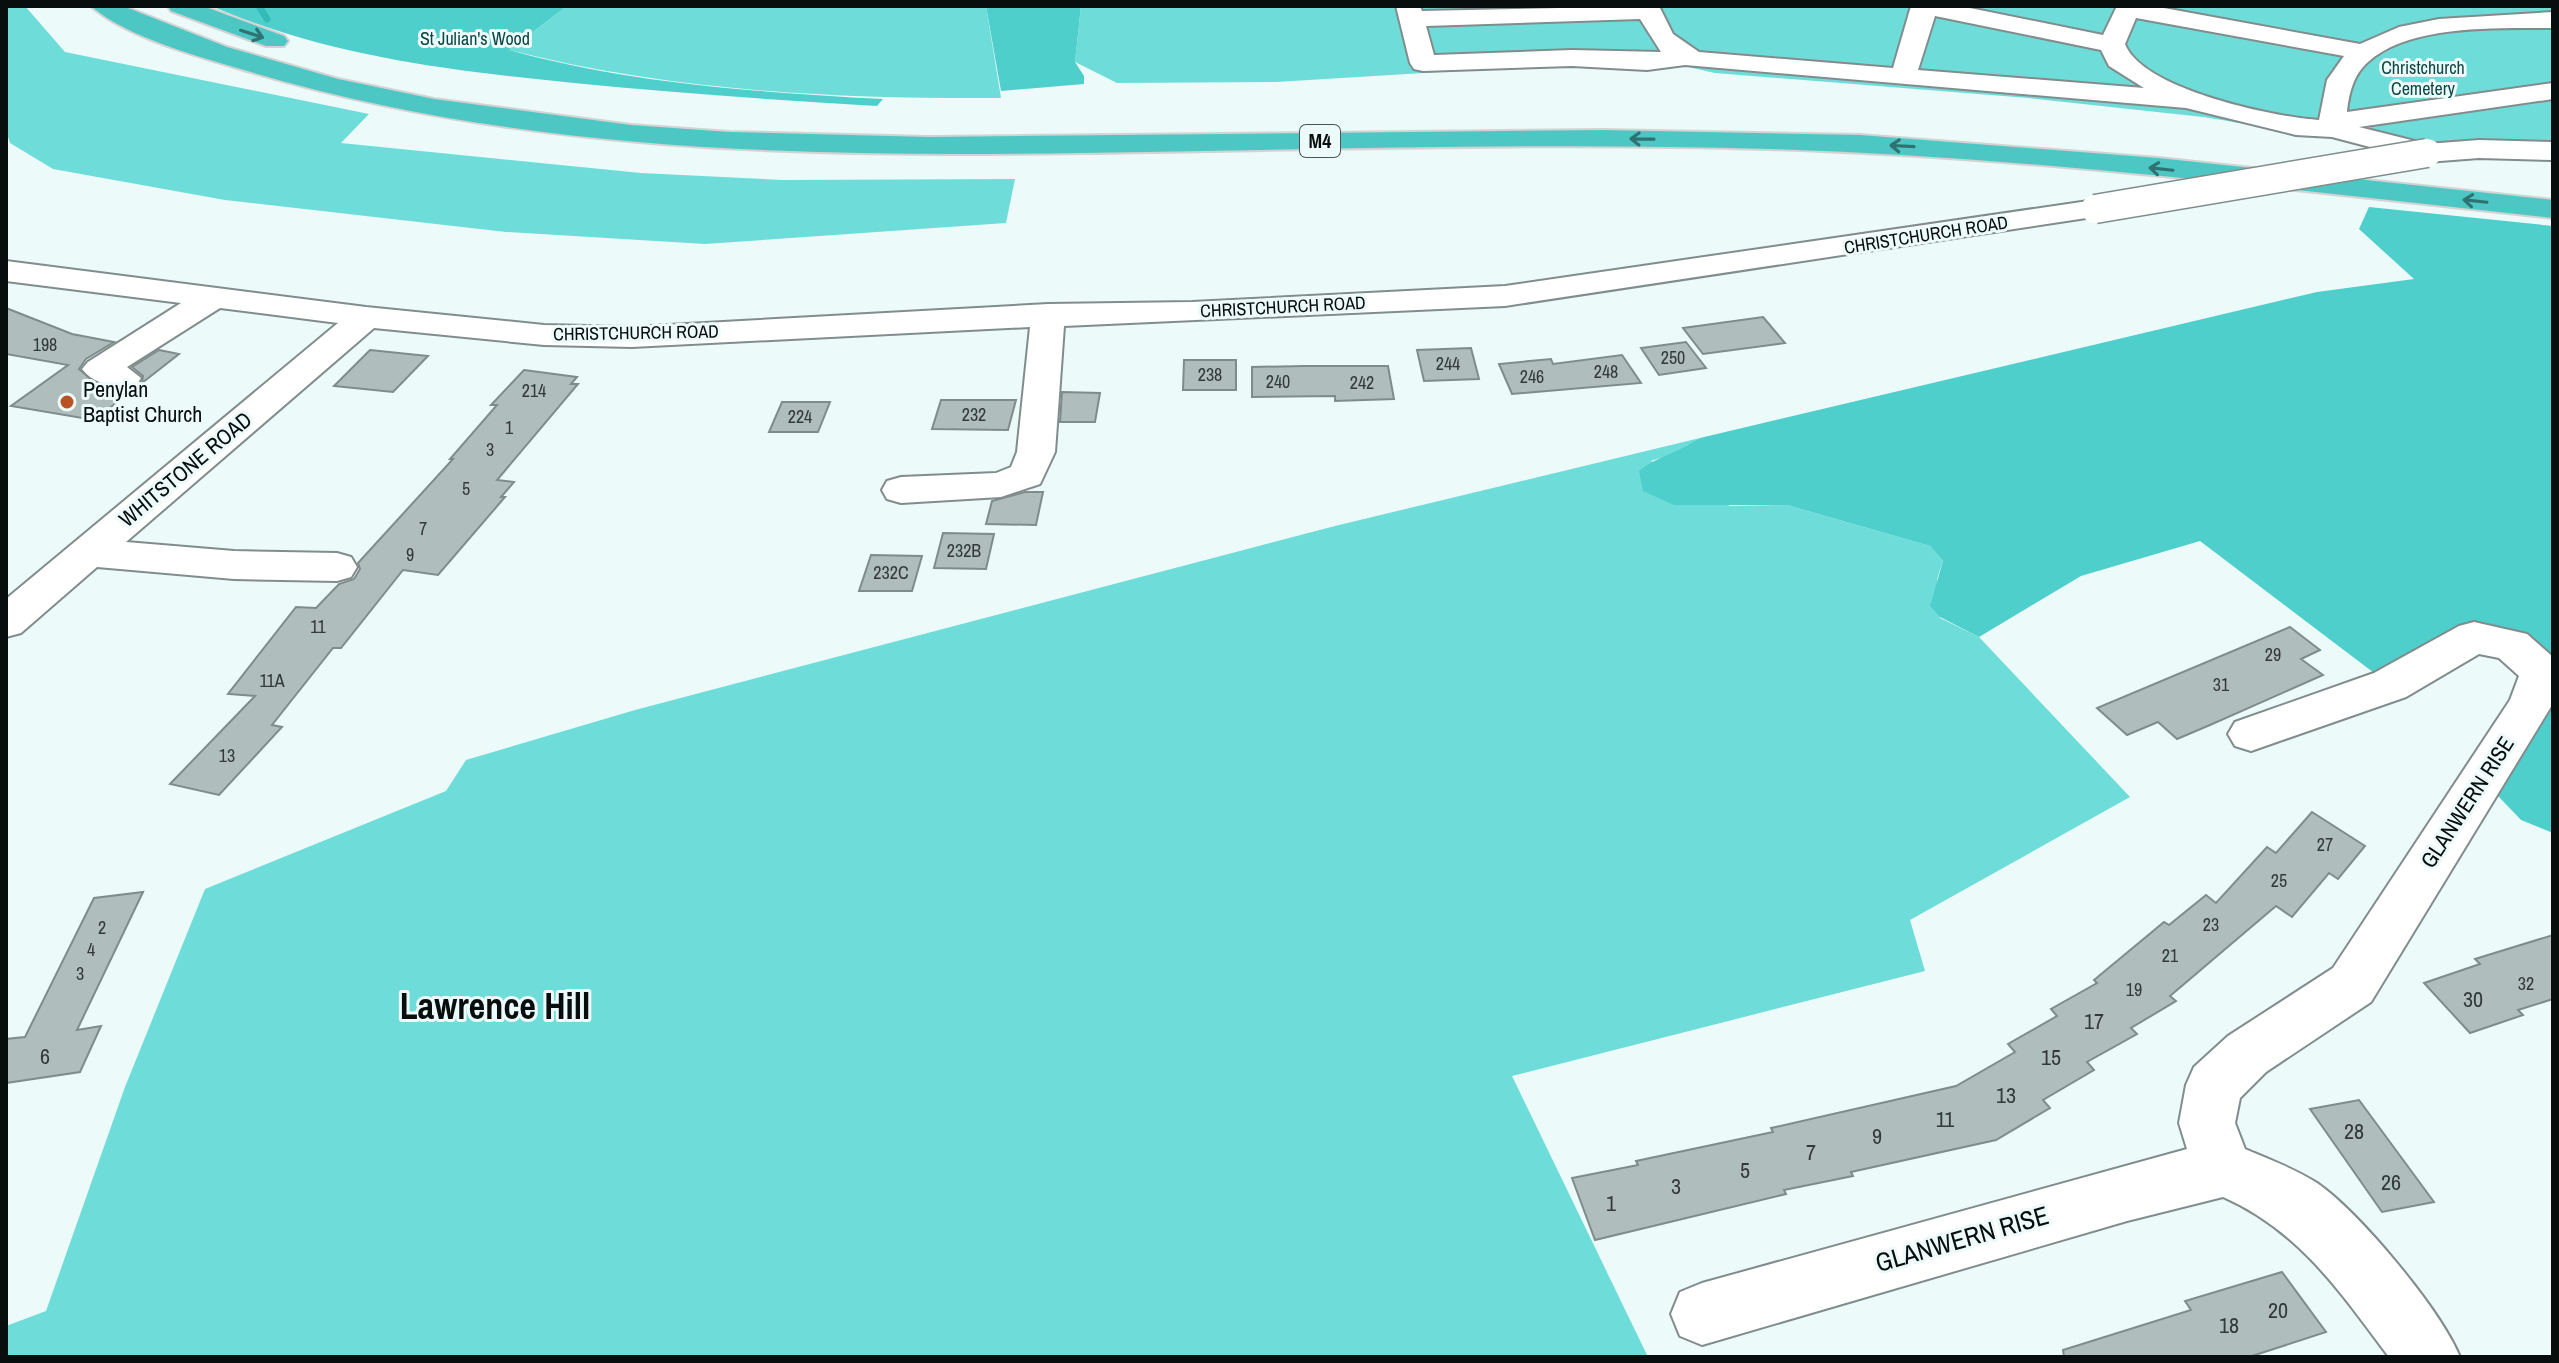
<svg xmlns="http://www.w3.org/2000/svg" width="2559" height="1363" font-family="'Archivo Narrow',sans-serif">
<rect width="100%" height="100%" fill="#ecfaf9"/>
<g fill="#6eddd9">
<polygon points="6,6 25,6 65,52 369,114 341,143 641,173 783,180 1015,179 1006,223 705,244 506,232 225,200 53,169 10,143 6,130"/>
<path d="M567,6h419l15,92c-167,1 -331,-7 -492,-48z"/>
<polygon points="1081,6 2553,6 2553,151 2427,153 2203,117 2028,98 1715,73 1652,59 1276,82 1117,83 1075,62"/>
<polygon points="1700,438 1682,451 1651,461 1730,506 1787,505 1930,546 1943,561 1937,579 1940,618 1979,637 2130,797 1910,920 1925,971 1512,1076 1648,1357 6,1357 6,1326 46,1311 125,1087 205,889 446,791 466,760 635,710 1335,526"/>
</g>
<g fill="#4ecfcb">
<path d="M212,6h355l-58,44c122,34 248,42 374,49l-6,7c-102,-6 -202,-13 -303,-23 -122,-12 -249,-27 -362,-77z"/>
<polygon points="986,6 1081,6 1075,62 1084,76 1084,84 1001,91"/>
<path d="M2369,207l184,19v607l-32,-13 -40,-42 61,-105 -68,-36 -84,48 -190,-144 -119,35 -102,61 -39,-20 -10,-11 13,-45 -13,-15 -143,-41h-113l-31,-14 -4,-20c18,-15 41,-19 61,-33l617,-146 97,-13 -55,-50z"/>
</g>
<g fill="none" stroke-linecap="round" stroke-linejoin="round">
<polyline stroke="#34bbb7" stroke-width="7" points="259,6 267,19"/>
</g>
<g fill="#afbdbc" stroke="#7f8c8b" stroke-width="2">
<polygon points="6,308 72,334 114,342 86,359 79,369 98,385 133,390 94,420 11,406 68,365 6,354"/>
<polygon points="1763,317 1785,343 1703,354 1683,328"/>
<polygon points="1686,342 1706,368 1659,375 1641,348"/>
<polygon points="1471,348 1479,379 1424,381 1417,350"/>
<polygon points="159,350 179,354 142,383 143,376 132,367"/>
<polygon points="370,350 428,356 393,392 334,386"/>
<polygon points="1622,355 1641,383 1512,394 1499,364 1551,359 1553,364"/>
<polygon points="1184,360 1236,360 1236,390 1183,390"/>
<polygon points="1304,366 1388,366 1394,399 1335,401 1335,396 1252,397 1252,367"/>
<polygon points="524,370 577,377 571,384 578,384 497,480 514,482 501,497 505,497 438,575 403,570 341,648 333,648 272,725 282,727 219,795 170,784 255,696 228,694 296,607 316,608 339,584 354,579 360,569 358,563 453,459 450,459 497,405 491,405"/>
<polygon points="1062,392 1100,393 1095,422 1060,422"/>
<polygon points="941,400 1016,400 1008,430 932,429"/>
<polygon points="782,402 830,402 818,432 769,432"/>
<polygon points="1025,492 1043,492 1036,525 986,524 992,501"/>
<polygon points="943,533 994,534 986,569 934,568"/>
<polygon points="871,555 922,556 912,591 859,591"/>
<polygon points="2290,627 2320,650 2301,659 2323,675 2210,725 2177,739 2158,722 2127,735 2097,708"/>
<polygon points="2312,812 2365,846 2338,879 2329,873 2292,917 2276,906 2170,996 2176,1001 2131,1028 2137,1034 2087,1062 2094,1070 2043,1100 2050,1108 1996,1140 1851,1172 1853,1176 1784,1190 1786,1194 1595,1240 1572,1178 1638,1165 1636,1161 1773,1132 1771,1128 1956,1086 2015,1052 2008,1044 2057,1016 2051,1009 2097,983 2094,980 2164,922 2169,925 2206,895 2216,903 2267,847 2276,853"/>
<polygon points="143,892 77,1030 101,1026 80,1072 6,1083 6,1039 25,1037 94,898"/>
<polygon points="2553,935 2553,999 2518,1010 2523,1015 2470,1033 2424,983 2480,964 2475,959"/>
<polygon points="2359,1100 2398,1153 2434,1202 2382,1212 2310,1109"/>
<polygon points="2282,1272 2326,1332 2249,1357 2064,1357 2063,1350 2191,1310 2185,1301"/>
</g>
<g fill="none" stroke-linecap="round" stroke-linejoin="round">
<g stroke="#808d8c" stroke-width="4">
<g id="minor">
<path d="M1396,6h24l2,5 237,-5 14,28 26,18 194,16 18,-62h49l143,29 14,-29h36l207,38 39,-17 40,-8 114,-7v16c-53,0 -144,-4 -185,34 -15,13 -19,32 -21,50l206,-29v16l-194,28 68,17 52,-4 74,2v18l-74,-2 -52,4 -95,-25 -36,-2 -110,-27 -501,-43 -38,5 -75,-4 -149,5 -9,-2 -4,-6zM1935,16l166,34 8,16 35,22 -226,-18zM2136,18l208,38 -17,24 -8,40c-46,-3 -177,-31 -194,-76zM1640,19l21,33 -89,-2 -138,5 -8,-29z"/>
<path d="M2095,200l11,3 4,6 -4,6 -601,91 -441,20 -9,126 -15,32 -39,13 -100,6 -14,-4 -5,-9 5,-9 14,-4 95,-4 15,-6 6,-15 13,-125 -398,20 -88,-2 -170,-17 -248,214 108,9 103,2 14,4 6,10 -6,10 -14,4 -103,-2 -137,-12 -76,66 -15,4v-38l332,-276 -118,-15 -93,59 14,11 -5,8c-18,4 -43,-2 -54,-17l6,-7 93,-59 -175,-22v-20l360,46 178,18 88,2 416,-23 144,-2 313,-16z"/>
<path d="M2474,622l53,12 26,23 -1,48 -181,297 -105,70 -26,26 -5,25 10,26c24,10 50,20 72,34 43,30 123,126 143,174h-71c-49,-65 -89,-126 -166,-160l-96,24 -425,124 -22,-9 -9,-22 9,-22 22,-9 485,-134 -8,-26 7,-38 8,-18 34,-31 105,-68 177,-268 9,-24 -20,-18 -20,-4 -73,43 -155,54 -16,-5 -7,-12 7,-12 139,-49 85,-47z"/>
</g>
</g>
<g stroke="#d3d3d3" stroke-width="4">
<g id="highway">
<path d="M91,6h32l104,41 111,32 96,20 197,26 99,7 199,5 674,-7 257,5 298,23 395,42v18c-261,-28 -522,-61 -784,-69 -229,-7 -459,1 -688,4 -279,4 -560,-1 -830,-81 -47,-14 -124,-34 -160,-66z"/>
<polygon points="168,6 203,6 284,36 288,41 284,46 266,46 171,11"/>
</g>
</g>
<use href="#minor" fill="#fff" fill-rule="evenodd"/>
<use href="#highway" fill="#4dc7c3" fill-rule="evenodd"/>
<g stroke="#808d8c" stroke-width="31" stroke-linecap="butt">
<polyline id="minor-bridge" points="2095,209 2427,153"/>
</g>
<use href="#minor-bridge" stroke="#fff" stroke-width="28"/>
</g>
<defs><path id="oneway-shaft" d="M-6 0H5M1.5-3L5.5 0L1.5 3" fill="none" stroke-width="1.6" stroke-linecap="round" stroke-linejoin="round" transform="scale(2)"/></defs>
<g stroke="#2e7371">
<use href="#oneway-shaft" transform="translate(252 34) rotate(18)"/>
<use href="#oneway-shaft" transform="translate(1642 139) rotate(-179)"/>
<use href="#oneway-shaft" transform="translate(1902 146) rotate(-177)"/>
<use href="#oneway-shaft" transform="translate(2161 169) rotate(-174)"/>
<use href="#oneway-shaft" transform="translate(2475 201) rotate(-174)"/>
</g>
<circle fill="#b95326" stroke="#ecfaf9" stroke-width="3" cx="67" cy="402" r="8"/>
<g text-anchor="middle" stroke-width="6" stroke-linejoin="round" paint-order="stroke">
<g font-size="18" fill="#0c4645" stroke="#ecfaf9">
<text x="475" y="45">St Julian's Wood</text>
<text x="2423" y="74">Christchurch<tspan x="2423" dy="21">Cemetery</tspan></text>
</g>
<g font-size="18" fill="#080d0d" stroke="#ecfaf9">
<text transform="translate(1926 235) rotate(-9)" y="6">CHRISTCHURCH ROAD</text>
<text transform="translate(1283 307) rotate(-3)" y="6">CHRISTCHURCH ROAD</text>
<text transform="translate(636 333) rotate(-1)" y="6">CHRISTCHURCH ROAD</text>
</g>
<g font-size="18" fill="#323939">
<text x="45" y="351">198</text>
<text x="1673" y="364">250</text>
<text x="1448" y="370">244</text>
<text x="1606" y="378">248</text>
<text x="1210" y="381">238</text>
<text x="1532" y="383">246</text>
<text x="1278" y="388">240</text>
<text x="1362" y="389">242</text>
<text x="534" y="397">214</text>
<text x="974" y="421">232</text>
<text x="800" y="423">224</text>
<text x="509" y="434">1</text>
<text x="490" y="456">3</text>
<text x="466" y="495">5</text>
<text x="423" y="535">7</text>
<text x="964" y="557">232B</text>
<text x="410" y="561">9</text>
<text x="891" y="579">232C</text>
<text x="318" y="633">11</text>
<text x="2273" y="661">29</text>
<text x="272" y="687">11A</text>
<text x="2221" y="691">31</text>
<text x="227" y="762">13</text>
<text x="2325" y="851">27</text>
<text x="2279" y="887">25</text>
<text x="2211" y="931">23</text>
<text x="102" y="934">2</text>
<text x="91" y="956">4</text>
<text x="2170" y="962">21</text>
<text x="80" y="980">3</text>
<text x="2526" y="990">32</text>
<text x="2134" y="996">19</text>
</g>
<rect fill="#ecfaf9" stroke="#4c5454" stroke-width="2" x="1300" y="125" width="40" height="32" rx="6"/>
<g font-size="20" font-weight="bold" fill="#080d0d">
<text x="1320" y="148">M4</text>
</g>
<g font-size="22" fill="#080d0d" stroke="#ecfaf9" text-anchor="start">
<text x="83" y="397">Penylan<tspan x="83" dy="25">Baptist Church</tspan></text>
</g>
<g font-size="22" fill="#080d0d" stroke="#ecfaf9">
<text transform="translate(185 469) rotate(-40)" y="8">WHITSTONE ROAD</text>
<text transform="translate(2467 802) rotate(-57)" y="8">GLANWERN RISE</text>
</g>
<g font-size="22" fill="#323939">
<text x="2473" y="1007">30</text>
<text x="2094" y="1029">17</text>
<text x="45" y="1064">6</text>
<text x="2051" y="1065">15</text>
<text x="2006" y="1103">13</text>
<text x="1945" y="1127">11</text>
<text x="2354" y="1139">28</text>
<text x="1877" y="1144">9</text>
<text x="1811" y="1160">7</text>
<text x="1745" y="1178">5</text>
<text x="2391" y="1190">26</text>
<text x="1676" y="1194">3</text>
<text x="1611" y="1211">1</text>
<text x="2278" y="1318">20</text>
<text x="2229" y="1333">18</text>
</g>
<g font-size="26" fill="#080d0d" stroke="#ecfaf9">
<text transform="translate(1962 1239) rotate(-16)" y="9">GLANWERN RISE</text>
</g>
<g font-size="36" font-weight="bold" fill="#080d0d" stroke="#ecfaf9">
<text x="495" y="1019">Lawrence Hill</text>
</g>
</g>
<rect width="2559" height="1363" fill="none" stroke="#080d0d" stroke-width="16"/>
</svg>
